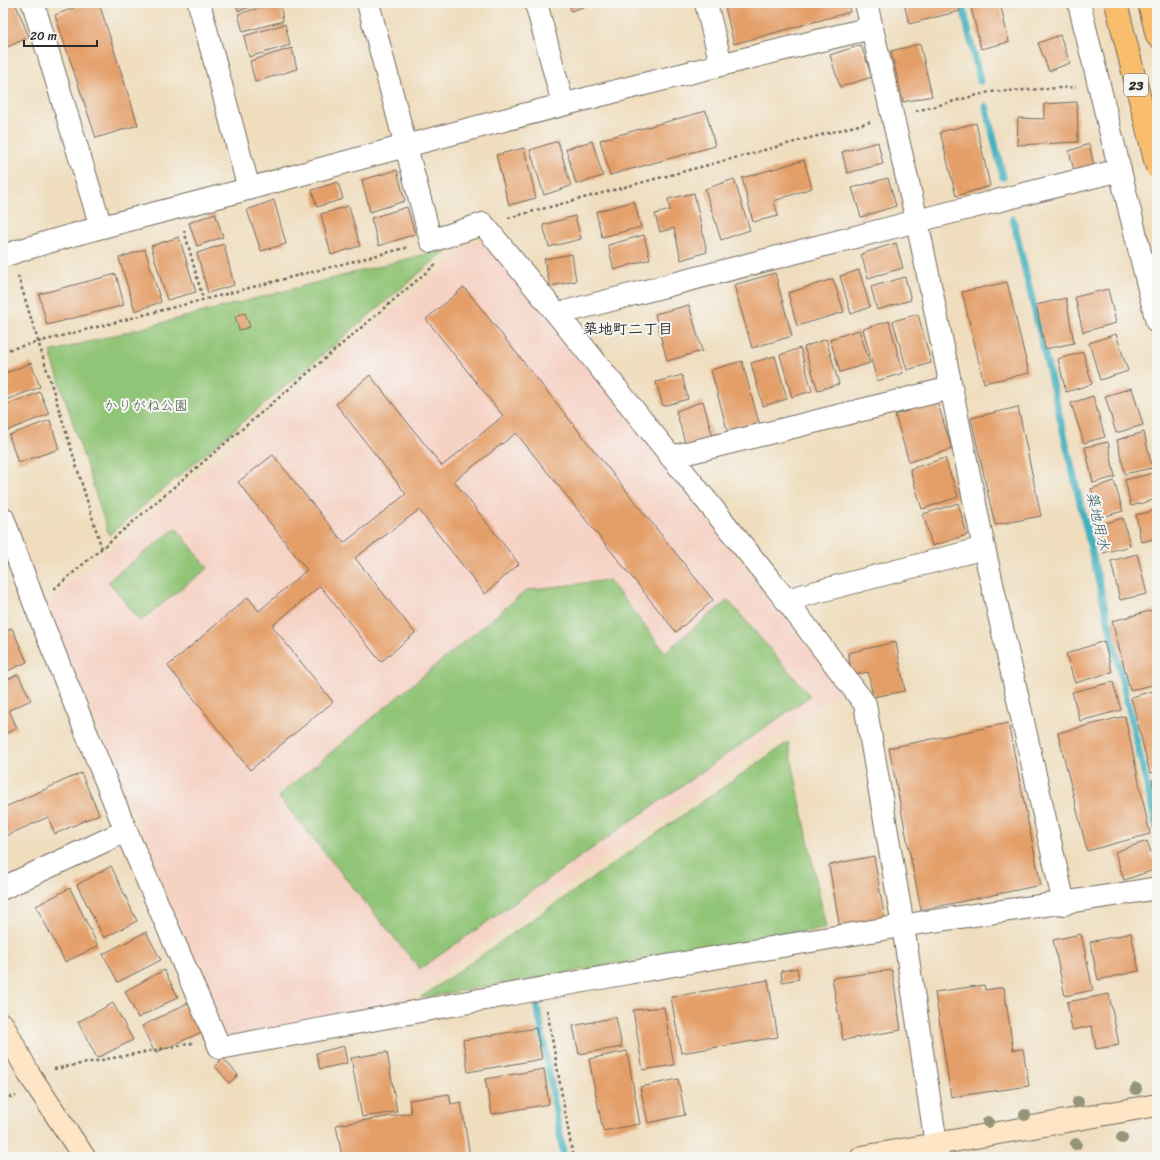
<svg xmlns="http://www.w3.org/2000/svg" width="1160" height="1160" font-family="Sriracha,'Klee One',sans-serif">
<rect width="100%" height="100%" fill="#f6f6f2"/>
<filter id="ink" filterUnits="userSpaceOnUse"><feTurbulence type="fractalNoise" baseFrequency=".025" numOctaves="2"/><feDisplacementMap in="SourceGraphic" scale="8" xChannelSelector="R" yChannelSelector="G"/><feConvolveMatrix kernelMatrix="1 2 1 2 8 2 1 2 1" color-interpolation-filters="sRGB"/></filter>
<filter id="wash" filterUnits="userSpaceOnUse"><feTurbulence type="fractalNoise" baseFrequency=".012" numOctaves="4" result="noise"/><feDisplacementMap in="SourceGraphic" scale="16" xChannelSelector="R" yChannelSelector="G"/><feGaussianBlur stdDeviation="0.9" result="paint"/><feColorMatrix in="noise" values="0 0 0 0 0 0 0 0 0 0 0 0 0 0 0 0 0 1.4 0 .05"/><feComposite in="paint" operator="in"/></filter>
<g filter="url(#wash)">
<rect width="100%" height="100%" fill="#efddbd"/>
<polygon fill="#f6d2c4" points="483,234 842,690 392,1009 226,1036 47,603"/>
<g fill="#90c476" stroke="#5e7850">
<polygon points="449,248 109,535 50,352"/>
<polygon points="176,528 208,568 140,621 108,581"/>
<polygon points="609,580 665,652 728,600 810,696 420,969 278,796 527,590"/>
<polygon points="788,742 826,928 420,998"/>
</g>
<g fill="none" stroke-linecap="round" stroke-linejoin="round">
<g stroke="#42b1be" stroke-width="7">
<polyline points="962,3 980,81"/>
<polyline points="986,106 1003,177"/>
<polyline points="1013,219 1157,828"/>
<polyline points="537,1004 564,1157"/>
</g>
</g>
<g id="blocks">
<g fill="#e49f69">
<polygon points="3,3 15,3 29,37 3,49"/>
<polygon points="87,3 99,3 138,125 96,138 55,15"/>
<polygon points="236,3 263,3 238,11"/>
<polygon points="276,3 280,3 283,21 243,32 238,14"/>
<polygon points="569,3 595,3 571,11"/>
<polygon points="724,3 848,3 850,12 734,44"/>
<polygon points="904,3 958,3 960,11 909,24"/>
<polygon points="970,3 1000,3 1009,42 981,49"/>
<polygon points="285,24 290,45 249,57 244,36"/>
<polygon points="1060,35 1070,63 1049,71 1038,43"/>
<polygon points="920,44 932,96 903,102 891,51"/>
<polygon points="861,45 872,77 840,87 830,55"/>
<polygon points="292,48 297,69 255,82 250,61"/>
<polygon points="1077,102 1078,142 1017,145 1018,118 1044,119 1044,104"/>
<polygon points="706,111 715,146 610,175 600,140"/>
<polygon points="976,123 990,186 956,196 940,132"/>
<polygon points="558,141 571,186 544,195 530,150"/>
<polygon points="592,141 603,176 576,184 566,149"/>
<polygon points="878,142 883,164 847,173 842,152"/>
<polygon points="1089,144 1095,170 1075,175 1069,151"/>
<polygon points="524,148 536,198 509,205 496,155"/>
<polygon points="804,160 812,188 774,201 778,216 753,222 742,178"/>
<polygon points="397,170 405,201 370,212 362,180"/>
<polygon points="888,178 896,206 861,217 852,188"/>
<polygon points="734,179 750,230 721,240 705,189"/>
<polygon points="338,182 343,199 317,207 312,190"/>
<polygon points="694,193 707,252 681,260 674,228 660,232 655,214 670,210 668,199"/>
<polygon points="274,200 286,244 261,251 247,210"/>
<polygon points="634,201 641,227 602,237 596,212"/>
<polygon points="349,206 360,246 331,255 321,214"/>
<polygon points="407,207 415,234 379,246 371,218"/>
<polygon points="215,213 223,237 197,246 189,223"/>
<polygon points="575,216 581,239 549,247 543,225"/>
<polygon points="644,235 650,259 614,270 608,245"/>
<polygon points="179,237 196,292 167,300 151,246"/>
<polygon points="896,243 903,268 868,278 861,254"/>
<polygon points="224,244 234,285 208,293 197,253"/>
<polygon points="145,249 161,302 135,311 119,258"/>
<polygon points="572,254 576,281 550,286 544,259"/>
<polygon points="859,270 870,307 851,314 840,276"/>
<polygon points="775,273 792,336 752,348 734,285"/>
<polygon points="116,274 124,305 47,325 39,294"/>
<polygon points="905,277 911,300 877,310 871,287"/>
<polygon points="833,279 844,312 797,326 788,293"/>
<polygon points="1007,282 1029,373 984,383 962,292"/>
<polygon points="464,287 713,600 676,632 516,433 454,481 519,564 485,594 419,510 355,558 415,633 381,662 320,586 272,626 333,702 250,770 168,666 248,597 259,611 307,570 238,482 273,455 344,543 406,494 336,404 370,375 442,466 503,416 426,319"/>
<polygon points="1108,289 1116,323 1083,332 1075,297"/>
<polygon points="1066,298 1074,343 1045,349 1036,305"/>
<polygon points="689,305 702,351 667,361 655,314"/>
<polygon points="245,313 250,327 239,330 235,316"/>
<polygon points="918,314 931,363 907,370 893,321"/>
<polygon points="889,321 903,373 877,381 863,329"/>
<polygon points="859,330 870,363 840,372 830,339"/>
<polygon points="1116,334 1128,371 1100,380 1089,343"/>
<polygon points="826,339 839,384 818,390 804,347"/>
<polygon points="800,348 812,391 792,397 780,355"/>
<polygon points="1083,352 1092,384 1066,392 1058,359"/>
<polygon points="775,356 787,399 763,406 751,363"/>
<polygon points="742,361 759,423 728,433 711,370"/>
<polygon points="31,363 40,387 3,401 3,374"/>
<polygon points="682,375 688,399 663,406 656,382"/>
<polygon points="1132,388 1143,425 1116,433 1105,396"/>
<polygon points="40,392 49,414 6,431 3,422 3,406"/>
<polygon points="1093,396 1105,437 1084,443 1071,403"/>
<polygon points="703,401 714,441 687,449 676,411"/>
<polygon points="937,401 952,449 909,462 895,415"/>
<polygon points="1018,407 1041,516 995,525 971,418"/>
<polygon points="50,420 59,449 18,463 9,435"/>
<polygon points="1144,432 1152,468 1125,474 1117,440"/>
<polygon points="1108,442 1115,477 1093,483 1085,447"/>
<polygon points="945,458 958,497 922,509 910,469"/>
<polygon points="1153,473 1157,489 1157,499 1131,506 1125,480"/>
<polygon points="1114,481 1123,511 1099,518 1091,489"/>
<polygon points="958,503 967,535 932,546 923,514"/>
<polygon points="1157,510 1157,538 1141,542 1136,515"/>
<polygon points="1123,518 1130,546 1103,553 1096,526"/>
<polygon points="1137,554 1147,594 1120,600 1111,561"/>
<polygon points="1157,609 1157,684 1130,690 1112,621"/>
<polygon points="12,628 27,662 3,673 3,633"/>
<polygon points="1104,641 1112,672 1075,683 1066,654"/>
<polygon points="896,642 905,691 873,697 868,672 852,675 848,653"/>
<polygon points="18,674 31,700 9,710 17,728 3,735 3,682"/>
<polygon points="1113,682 1121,710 1080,721 1072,692"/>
<polygon points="1157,690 1157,772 1150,773 1131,697"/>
<polygon points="1125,716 1150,834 1087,851 1058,733"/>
<polygon points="1008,723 1041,885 921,910 889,748"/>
<polygon points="81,773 99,814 55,834 48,817 3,837 3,808"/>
<polygon points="1157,778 1157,800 1156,800 1152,780"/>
<polygon points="1147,841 1157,869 1124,880 1115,852"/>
<polygon points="874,856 885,921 840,929 829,865"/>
<polygon points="111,866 137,921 104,938 77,885"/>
<polygon points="70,888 98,946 65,962 36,906"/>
<polygon points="146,932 161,960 118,982 103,954"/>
<polygon points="1131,933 1139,971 1098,980 1090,942"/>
<polygon points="1081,934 1093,990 1065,996 1053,940"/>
<polygon points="797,968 799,979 782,982 781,971"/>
<polygon points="164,970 178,997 138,1018 125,991"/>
<polygon points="892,970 901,1030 843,1040 832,978"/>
<polygon points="768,980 778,1037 681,1053 671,997"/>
<polygon points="984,985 985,990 1004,987 1013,1050 1023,1049 1029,1086 951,1097 935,992"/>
<polygon points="1109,994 1119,1045 1096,1049 1092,1026 1072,1030 1067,1002"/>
<polygon points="190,1002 204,1031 155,1053 142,1026"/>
<polygon points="113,1003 133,1040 97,1058 78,1022"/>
<polygon points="664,1007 674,1065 643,1070 633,1010"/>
<polygon points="616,1017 622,1047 579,1054 573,1026"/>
<polygon points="536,1028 542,1059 468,1072 463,1040"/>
<polygon points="344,1046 347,1063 320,1069 316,1053"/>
<polygon points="627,1051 640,1124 603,1131 589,1059"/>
<polygon points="387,1052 397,1112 362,1117 351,1058"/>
<polygon points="223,1058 238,1075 229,1083 215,1066"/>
<polygon points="544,1069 549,1104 492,1114 485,1079"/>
<polygon points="678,1079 685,1115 648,1123 640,1087"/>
<polygon points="449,1094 451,1104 461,1102 470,1157 342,1157 336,1125 411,1113 409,1100"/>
</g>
</g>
</g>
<g filter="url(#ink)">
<use href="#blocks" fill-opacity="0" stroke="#70695e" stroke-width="1"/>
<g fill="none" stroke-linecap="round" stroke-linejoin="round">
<g stroke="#70695e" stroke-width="24">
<g id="street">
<polyline points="33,3 101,227"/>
<polyline points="199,3 249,189"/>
<polyline points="368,3 431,241 483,224 557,314 786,600 865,704 903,926 938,1157"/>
<polyline points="536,3 563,104"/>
<polyline points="706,3 721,64"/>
<polyline points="866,3 917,221 984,548 1064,904"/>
<polyline points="1079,3 1157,322"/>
<path d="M3,256c81,-27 166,-45 248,-68 206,-57 412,-110 620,-160"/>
<polyline points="557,314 917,221 1120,170"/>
<polyline points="671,457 951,388"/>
<path d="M3,518l32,87 91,226 94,217c227,-42 454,-85 682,-122 85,-14 170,-23 255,-38"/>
<polyline points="786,600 984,548"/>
<polyline points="3,888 126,831"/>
</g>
</g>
<g stroke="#70695e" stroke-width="24">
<g id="secondary">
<polyline points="3,1025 29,1074 84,1157"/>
<polyline points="862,1157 1157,1105"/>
</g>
</g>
<g stroke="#70695e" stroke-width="24">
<polyline id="highway" points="1149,3 1157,36"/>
</g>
<g stroke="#70695e" stroke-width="2.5" stroke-dasharray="3 3" stroke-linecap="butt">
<polyline points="916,111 989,92 1076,87"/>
<polyline points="508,218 870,122"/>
<polyline points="184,230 203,299"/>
<polyline points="18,276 102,549"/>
<polyline points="3,351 409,247"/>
<polyline points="54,589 436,264"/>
<polyline points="547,1010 573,1157"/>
<polyline points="54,1069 193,1043"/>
<polyline points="3,1098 16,1096"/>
</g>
<use href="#street" stroke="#fff" stroke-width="22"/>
<use href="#secondary" stroke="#fde5c5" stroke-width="22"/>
<use href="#highway" stroke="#f9be6d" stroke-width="22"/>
<g stroke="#70695e" stroke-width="24" stroke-linecap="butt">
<polyline id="highway-bridge" points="1116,3 1157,168"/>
</g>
<use href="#highway-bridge" stroke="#f9be6d" stroke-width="22"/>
</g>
<g fill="#949479">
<circle cx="1136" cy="1089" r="6"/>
<circle cx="1078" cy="1102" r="6"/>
<circle cx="1025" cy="1115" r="6"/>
<circle cx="988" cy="1122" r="6"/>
<circle cx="1122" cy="1138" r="6"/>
<circle cx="1076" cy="1144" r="6"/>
</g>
</g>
<g text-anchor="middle" stroke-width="4" stroke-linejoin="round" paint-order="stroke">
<rect fill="#f6f6f2" stroke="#686867" stroke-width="1" x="1124" y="74" width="24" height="22" rx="3"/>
<g font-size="13" font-weight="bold" fill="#2b2b2b">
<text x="1136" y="90">23</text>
</g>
<g font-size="14" fill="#495942" stroke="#f6f6f2">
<text x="146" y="410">かりがね公園</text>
</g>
<g font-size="15" font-weight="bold" fill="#2b2b2b" stroke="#f6f6f2">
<text x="628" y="334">築地町二丁目</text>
</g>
<g font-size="15" font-style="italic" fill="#335a5e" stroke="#f6f6f2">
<text transform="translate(1098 521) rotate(77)" y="5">築地用水</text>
</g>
</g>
<rect width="1160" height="1160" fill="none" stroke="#f6f6f2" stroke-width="16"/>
<path d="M24 40v6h73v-6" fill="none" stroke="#2b2b2b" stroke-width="2"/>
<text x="30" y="40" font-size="12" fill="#2b2b2b" stroke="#f6f6f2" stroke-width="3" paint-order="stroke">20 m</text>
</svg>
